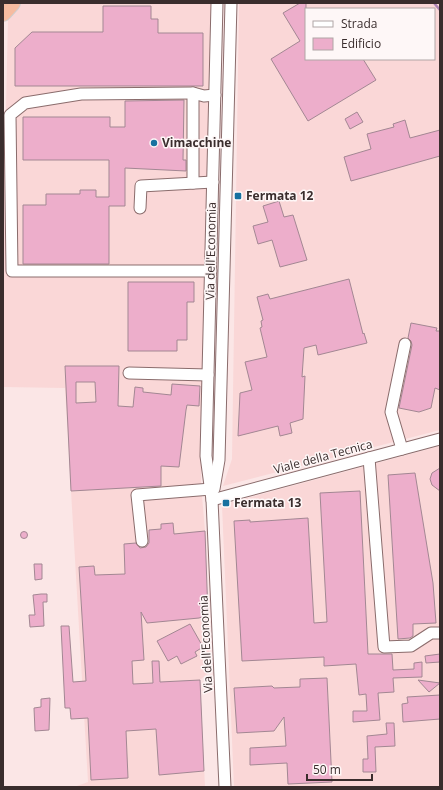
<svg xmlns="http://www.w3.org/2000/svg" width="443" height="790" font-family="'Open Sans',sans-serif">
<rect width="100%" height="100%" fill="#fbe6e6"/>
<g fill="#fad7d7" fill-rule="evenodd">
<polygon points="20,3 213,3 201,484 205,531 210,671 200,680 205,787 74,787 88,782 65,388 3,387 3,243 8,18"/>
<path d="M239,3h201v427l-217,56 9,-27zM306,9h128v50h-128z"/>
<polygon points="440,446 440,787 234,787 222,505"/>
</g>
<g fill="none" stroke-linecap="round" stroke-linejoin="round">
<polyline stroke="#aa81b0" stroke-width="2.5" points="434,3 440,10"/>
</g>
<g fill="#edaecb" stroke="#a38793" fill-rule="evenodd">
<polygon points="300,3 306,3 306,59 363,59 376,80 308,121 271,59 300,41 283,13"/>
<polygon points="103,6 151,6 151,19 158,19 158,33 203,33 203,86 15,86 15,48 32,32 103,32"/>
<polygon points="184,100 183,160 186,160 186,171 125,168 125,206 109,206 109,264 23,264 23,205 46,205 46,194 80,194 80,190 96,190 96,197 109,197 109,160 23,160 23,117 110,117 110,127 125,127 125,101"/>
<polygon points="357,112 363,122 350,129 345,119"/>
<polygon points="405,120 410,138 440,130 440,156 351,181 344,157 371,149 367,134 394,127 393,124"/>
<polygon points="279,201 284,217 293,215 307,260 280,267 272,240 258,244 253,226 268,222 263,206"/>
<polygon points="349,279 363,334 364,333 367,343 318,355 316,345 304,348 302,377 305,376 303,419 290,423 292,433 280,436 278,426 238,436 240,393 252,390 245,362 267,357 260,328 262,327 261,321 263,320 257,297 268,294 270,299"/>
<polygon points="128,282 194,282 194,302 187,302 187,340 177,340 177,351 128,351"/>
<polygon points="411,323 437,328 436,331 440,331 440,390 435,388 431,408 419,412 399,408 412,345 411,341 408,338"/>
<path d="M65,366h54l-1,40 15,1 2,-20 8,1v4l28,3 1,-11 28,2 -1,20 -12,-1 -1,5 -7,57 -18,-1v20l-90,5zM76,382h19l1,20 -20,1z"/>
<polygon points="440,468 440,491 432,485 430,479 432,473"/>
<polygon points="415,473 433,583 436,623 413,624 413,636 410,638 398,639 388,475"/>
<polygon points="360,491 368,654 392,654 393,670 414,669 414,663 422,662 422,677 393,678 394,692 378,693 380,720 353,722 353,711 367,711 366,694 359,695 356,664 324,666 324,657 242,661 234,521 250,520 250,522 308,518 314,623 327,622 320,493"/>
<polygon points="173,523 174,534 205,531 208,615 199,618 147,623 141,612 144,660 132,661 133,684 153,683 152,661 159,661 160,682 200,680 204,771 159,775 156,729 126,731 128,778 91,780 88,718 71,719 70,708 65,708 61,626 69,626 73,682 86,681 79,567 94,566 95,575 125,574 124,544 136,543 140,548 146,547 149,543 149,530 161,529 161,524"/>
<circle cx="24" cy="535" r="3.5"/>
<polygon points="34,564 42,564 42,579 35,580"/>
<polygon points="41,594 47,594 47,602 43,602 44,626 30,627 29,615 35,615 33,595"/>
<polygon points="190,624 203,647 195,652 197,656 181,664 177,656 168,661 157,641"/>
<polygon points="440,654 440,662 426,663 425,656"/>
<polygon points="327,678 332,782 288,784 287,763 250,765 250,748 286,746 284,717 274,731 237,733 234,688 272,686 274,688 300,687 300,679"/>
<polygon points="418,680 440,683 429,692"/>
<polygon points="440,695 440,719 403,722 402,704 408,703 407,697"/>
<polygon points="50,698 49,730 35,731 34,708 41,707 41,699"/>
<polygon points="386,723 394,723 395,746 375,747 376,772 363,772 363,759 368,759 367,736 387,734"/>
</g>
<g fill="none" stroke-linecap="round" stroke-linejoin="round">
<g stroke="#8a6c6c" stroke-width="13">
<g id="minor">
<polyline points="217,3 206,456 212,500 225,787"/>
<polyline points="193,93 81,94 25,103 10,115 12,271 211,271"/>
<polyline points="193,183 193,93 204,96 215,95"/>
<polyline points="140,208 141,186 213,182"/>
<polyline points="129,373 208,375"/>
<polyline points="402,449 391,412 405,344"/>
<polyline points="369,458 384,647 411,646 431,633 440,633"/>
<polyline points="214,489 219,460 231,3"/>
<polyline points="212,500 440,439"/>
<polyline points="142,541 137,495 211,489"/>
</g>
</g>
<g stroke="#d0cdcd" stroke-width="18">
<polyline id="highway" points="3,13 12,3"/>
</g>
<use href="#minor" stroke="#fff" stroke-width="11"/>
<use href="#highway" stroke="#f6bba0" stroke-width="16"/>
</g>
<g fill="#1771a0" stroke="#fef7f7" stroke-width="1.5">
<circle cx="154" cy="143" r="4"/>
<rect x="234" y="192" width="8" height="8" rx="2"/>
<rect x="222" y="499" width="8" height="8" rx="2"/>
</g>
<g text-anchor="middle" stroke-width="3" stroke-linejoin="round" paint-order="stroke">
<g font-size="12" font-weight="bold" fill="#3a2d2d" stroke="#fef7f7" text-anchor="start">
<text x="162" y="147">Vimacchine</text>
<text x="246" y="200">Fermata 12</text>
<text x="234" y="507">Fermata 13</text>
</g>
<g font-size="12" fill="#3a2d2d" stroke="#fef7f7">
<text transform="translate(211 251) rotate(-89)" y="4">Via dell'Economia</text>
<text transform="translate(323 457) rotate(-15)" y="4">Viale della Tecnica</text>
<text transform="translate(206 644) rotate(-93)" y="4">Via dell'Economia</text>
</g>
</g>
<rect width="443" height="790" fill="none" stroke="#3a2d2d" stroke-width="8"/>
<rect x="305" y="8" width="130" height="52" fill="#fef7f7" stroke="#b0a6a6"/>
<rect x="313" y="21" width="20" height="6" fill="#ffffff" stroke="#b0a6a6"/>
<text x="341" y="28" font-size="12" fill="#3a2d2d">Strada</text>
<rect x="313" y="38" width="20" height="12" fill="#edaecb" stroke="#b0a6a6"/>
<text x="341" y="48" font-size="12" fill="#3a2d2d">Edificio</text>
<path d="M307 774v6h65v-6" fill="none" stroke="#3a2d2d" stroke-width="2"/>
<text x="313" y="774" font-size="12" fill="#3a2d2d" stroke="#fef7f7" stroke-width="3" paint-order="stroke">50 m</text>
</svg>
